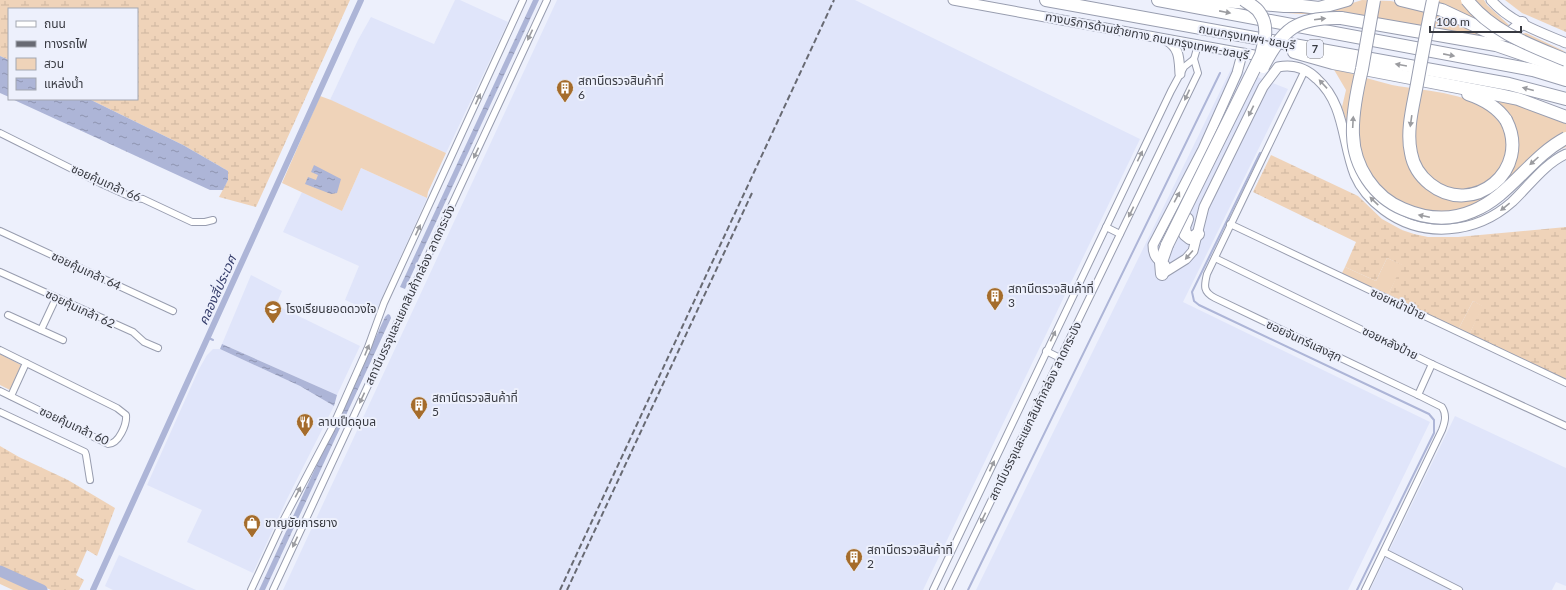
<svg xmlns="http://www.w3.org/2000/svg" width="1566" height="590" font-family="Lato,'Noto Sans Thai',sans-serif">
<defs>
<pattern id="wetland-marsh" width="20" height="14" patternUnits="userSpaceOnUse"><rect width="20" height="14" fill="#efd3b9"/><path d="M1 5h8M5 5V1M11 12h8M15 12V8" fill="none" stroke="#ceb6a0"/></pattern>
<pattern id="water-ripples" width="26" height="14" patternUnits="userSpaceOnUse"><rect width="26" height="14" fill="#adb5d7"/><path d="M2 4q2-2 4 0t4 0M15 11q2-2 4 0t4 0" fill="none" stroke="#8e94b0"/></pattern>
</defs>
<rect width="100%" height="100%" fill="#edf0fc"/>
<g fill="#e0e5fa">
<polygon points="455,0 460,0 508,22 446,153 330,100 358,40 371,17 434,44"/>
<polygon points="557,0 855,0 1140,139 923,590 283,590"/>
<polygon points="1232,67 1288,89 1183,302 1430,422 1348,590 976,590"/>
<polygon points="361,168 427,198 375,313 345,300 359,266 283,232 302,192 342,211"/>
<polygon points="251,275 282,291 276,305 360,346 337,395 222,344"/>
<polygon points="213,349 220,349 300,386 334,406 287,499 253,573 187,542 202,510 147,485 199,369 207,355"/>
<polygon points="1455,416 1566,468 1566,586 1556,582 1552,590 1370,590"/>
<polygon points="119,555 196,590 113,590 105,586"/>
</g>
<g fill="#efd3b9">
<polygon points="1362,0 1391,1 1442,13 1496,38 1526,33 1566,52 1475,36 1314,14 1286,14 1315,12 1340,7"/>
<polygon points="1421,0 1484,0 1487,5 1509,25 1504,28 1490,28 1459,11"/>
<path d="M1333,68c20,6 39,12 59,17 36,7 85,6 108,38l10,-5 -6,-9 -14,-13 76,25v26c-19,7 -33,24 -47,38 -42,42 -80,54 -133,21l-37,-67 -2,-16 -5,-16 4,-17z"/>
<polygon points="320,96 331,100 446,153 428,192 427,198 361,168 342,211 282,183"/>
<polygon points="1387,258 1403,265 1387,297 1341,275 1345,267 1376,281"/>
<polygon points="1473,301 1483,306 1469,335 1458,330"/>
<polygon points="0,354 21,365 10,390 0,385"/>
<polygon points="0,574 36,590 13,590 0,584"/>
</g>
<g fill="url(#wetland-marsh)">
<polygon points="0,0 350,0 256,207 219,197 228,180 228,171 183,145 89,99 137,99 137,9 9,9 9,60 0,56"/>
<polygon points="1505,0 1566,0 1566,32 1522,13"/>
<polygon points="1271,155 1358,196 1382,219 1402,230 1414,234 1428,237 1458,237 1566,227 1566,382 1469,335 1482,306 1473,301 1458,330 1387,297 1402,265 1387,258 1376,281 1345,267 1356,242 1253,192"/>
<polygon points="0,446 19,457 68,480 115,508 97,556 87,550 76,575 84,580 79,590 51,590 0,567"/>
</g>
<g fill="url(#water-ripples)">
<polygon points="533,0 539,0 405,289 400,287"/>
<polygon points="0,56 9,60 9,97 0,93"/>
<polygon points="12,99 89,99 183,145 228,171 228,180 223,190 210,190"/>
<polygon points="314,165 341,179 337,193 331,194 305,184 308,177 316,180 318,175 311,172"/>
<polygon points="388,314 390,315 391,318 265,590 259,590 385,317"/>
<polygon points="222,344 337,395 334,406 300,386 220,349"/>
</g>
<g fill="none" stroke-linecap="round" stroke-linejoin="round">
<g stroke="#adb5d7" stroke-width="2">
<polyline points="1260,153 1192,292 1194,301 1199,305 1429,414 1434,420 1434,433 1357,590"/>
<polyline points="207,337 213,340"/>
<polyline points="968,590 1220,73"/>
</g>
<polyline stroke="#adb5d7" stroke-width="6" points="93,590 361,0"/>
<polyline stroke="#adb5d7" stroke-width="11" points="0,571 42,590"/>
<g stroke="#989daf" stroke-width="8">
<g id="street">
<path d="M1305,70l-98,204c-3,12 -4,18 8,24l203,97 24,12c5,8 3,15 0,23l-77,160"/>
<polyline points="0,133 100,183 131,197 143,199 192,222 205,222 213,220"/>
<polyline points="1230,224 1566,383"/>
<polyline points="1106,227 1120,234"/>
<polyline points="0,231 173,311"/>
<polyline points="1215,258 1432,364 1566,426"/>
<polyline points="0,272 133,332 144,342 158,348"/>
<polyline points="8,315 63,340"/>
<polyline points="41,330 56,298"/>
<path d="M0,350l117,58 9,7c1,9 -7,29 -18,29l-108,-53"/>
<polyline points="1046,351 1060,358"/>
<polyline points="1418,395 1432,364"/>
<polyline points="11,396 26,363"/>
<polyline points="0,412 85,452 86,455 90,480"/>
<polyline points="1384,552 1459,590"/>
<polyline points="251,590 283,521 332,428 368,347 384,303 523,0"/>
<polyline points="273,590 547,0"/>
<polyline points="933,590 1171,91 1184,67 1194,59 1198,45"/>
<polyline points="948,590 1198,73 1194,59"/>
</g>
</g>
<g stroke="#989daf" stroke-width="11">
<g id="secondary">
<polyline points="953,0 1231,51 1254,55 1264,61"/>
<path d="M1491,0c19,22 49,32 75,43"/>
<path d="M1166,40c14,8 13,19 14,34"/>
<path d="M1165,265c-9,-6 -12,-10 -12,-20l50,-96 34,-76 4,-15 -3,-4 -4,-2"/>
<path d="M1162,274l24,-15 7,-8 11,-44 59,-120 15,-20c15,-3 28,1 39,12 28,25 25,63 38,96 6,14 17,26 29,35 39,29 92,24 128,-8 17,-16 32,-38 54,-48"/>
</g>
</g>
<g stroke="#989daf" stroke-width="14">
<g id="highway">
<polyline points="1046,0 1509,84 1566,99"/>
<polyline points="1158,0 1533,70 1566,80"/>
<polyline points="1401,0 1442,10 1493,34 1508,35 1522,23"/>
<polyline points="1190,2 1212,0 1284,6 1302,6 1319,8 1347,0"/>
<polyline points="1341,18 1496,45 1566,69"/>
<polyline points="1294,52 1333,63 1499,95 1518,99 1566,117"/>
<path d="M1468,94c15,5 29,13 38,26"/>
<polyline points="1187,219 1184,227 1185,234 1190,238 1194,237 1198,234"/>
<polyline points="1162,274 1161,262 1167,245"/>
</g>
</g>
<use href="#street" stroke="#fff" stroke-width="6"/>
<use href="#secondary" stroke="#fff" stroke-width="9"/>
<use href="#highway" stroke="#fff" stroke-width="12"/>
<g stroke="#686a73" stroke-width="2" stroke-dasharray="6 3" stroke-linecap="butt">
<polyline points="560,590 834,0"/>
<polyline points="567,590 752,193"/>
</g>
<g stroke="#989daf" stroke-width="14" stroke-linecap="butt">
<g id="highway-bridge">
<path d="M1374,0c-4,23 -8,46 -12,69 -5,21 -10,44 -9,66 1,32 21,62 50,74 23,10 47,12 70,2 37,-15 57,-54 93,-73"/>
<path d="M1433,0c-6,28 -11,56 -16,84 -4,22 -11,47 -6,69 2,12 9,23 19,31 43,34 102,-14 76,-64"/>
<path d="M1467,0c25,32 63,45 99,60"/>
<path d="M1263,67c19,-38 34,-50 78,-49"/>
<path d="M1167,245l94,-190c4,-15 8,-30 -2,-43 -3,-5 -10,-8 -15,-12"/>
</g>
</g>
<use href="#highway-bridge" stroke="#fff" stroke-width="12"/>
</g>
<defs><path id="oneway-solid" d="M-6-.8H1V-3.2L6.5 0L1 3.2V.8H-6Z"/></defs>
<g fill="#9b9ca0">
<use href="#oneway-solid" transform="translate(1225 12) rotate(11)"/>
<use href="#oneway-solid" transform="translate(1320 19) rotate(-7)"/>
<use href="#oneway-solid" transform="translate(530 35) rotate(115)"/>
<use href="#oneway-solid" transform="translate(1449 55) rotate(11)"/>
<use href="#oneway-solid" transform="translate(1401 65) rotate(-170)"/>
<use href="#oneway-solid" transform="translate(1323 84) rotate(-133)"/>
<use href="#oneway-solid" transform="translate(1528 89) rotate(-165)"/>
<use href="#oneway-solid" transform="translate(1187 95) rotate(115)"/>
<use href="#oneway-solid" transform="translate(478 99) rotate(-65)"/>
<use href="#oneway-solid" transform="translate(1251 111) rotate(116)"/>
<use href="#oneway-solid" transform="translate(1411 121) rotate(98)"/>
<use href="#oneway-solid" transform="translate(1353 122) rotate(-87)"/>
<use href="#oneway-solid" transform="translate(476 153) rotate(115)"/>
<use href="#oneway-solid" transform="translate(1140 156) rotate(-64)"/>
<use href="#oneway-solid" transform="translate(1534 161) rotate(138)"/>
<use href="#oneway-solid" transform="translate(1177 197) rotate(-62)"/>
<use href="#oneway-solid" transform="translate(1374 201) rotate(-136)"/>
<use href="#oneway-solid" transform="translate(1505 207) rotate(141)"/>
<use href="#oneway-solid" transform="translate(1131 212) rotate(116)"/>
<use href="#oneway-solid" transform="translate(1424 216) rotate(-168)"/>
<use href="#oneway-solid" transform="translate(418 230) rotate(-65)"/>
<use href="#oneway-solid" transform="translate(1189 255) rotate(131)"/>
<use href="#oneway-solid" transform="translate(1053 336) rotate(-64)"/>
<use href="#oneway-solid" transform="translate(367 350) rotate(-68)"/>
<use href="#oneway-solid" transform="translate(362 398) rotate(115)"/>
<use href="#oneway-solid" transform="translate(992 466) rotate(-65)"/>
<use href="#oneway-solid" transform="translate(298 492) rotate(-62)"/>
<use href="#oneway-solid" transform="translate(983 518) rotate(116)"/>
<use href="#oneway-solid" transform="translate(295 542) rotate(115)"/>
</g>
<defs>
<g id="building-pin" transform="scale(0.9)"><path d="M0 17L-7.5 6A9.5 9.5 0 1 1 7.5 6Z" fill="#a56c2b" stroke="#edf0fc"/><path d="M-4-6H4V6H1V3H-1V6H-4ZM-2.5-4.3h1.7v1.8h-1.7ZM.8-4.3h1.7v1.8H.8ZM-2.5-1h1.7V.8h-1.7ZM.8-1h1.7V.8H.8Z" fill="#fff"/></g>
<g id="school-pin" transform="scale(0.9)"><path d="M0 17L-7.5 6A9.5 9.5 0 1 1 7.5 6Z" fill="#a56c2b" stroke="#edf0fc"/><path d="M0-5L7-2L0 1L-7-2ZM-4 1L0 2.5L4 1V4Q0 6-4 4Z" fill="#fff"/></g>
<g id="restaurant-pin" transform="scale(0.9)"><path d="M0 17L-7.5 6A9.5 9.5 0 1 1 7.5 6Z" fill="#a56c2b" stroke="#edf0fc"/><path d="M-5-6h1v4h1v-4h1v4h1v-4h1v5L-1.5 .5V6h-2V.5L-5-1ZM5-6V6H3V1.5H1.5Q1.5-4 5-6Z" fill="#fff"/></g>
<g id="shop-pin" transform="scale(0.9)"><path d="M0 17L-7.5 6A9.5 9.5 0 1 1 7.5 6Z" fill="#a56c2b" stroke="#edf0fc"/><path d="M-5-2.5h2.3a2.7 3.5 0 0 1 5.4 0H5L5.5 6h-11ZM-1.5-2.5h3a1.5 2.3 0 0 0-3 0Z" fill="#fff"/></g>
</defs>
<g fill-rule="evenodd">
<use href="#building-pin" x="565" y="88"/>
<use href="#building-pin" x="995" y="296"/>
<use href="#school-pin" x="273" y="309"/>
<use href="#building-pin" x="419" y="405"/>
<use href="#restaurant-pin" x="305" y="422"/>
<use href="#shop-pin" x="252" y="523"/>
<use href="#building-pin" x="854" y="557"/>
</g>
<g text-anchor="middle" stroke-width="4" stroke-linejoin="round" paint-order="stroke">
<rect fill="#edf0fc" stroke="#6e7078" stroke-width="1" x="1307" y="40" width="16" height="18" rx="3"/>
<g font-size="11" font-weight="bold" fill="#373940">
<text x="1315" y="53">7</text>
</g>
<g font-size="12" fill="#373940" stroke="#edf0fc">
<text transform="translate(1147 36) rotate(11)" y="4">ทางบริการด้านซ้ายทาง ถนนกรุงเทพฯ-ชลบุรี</text>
<text transform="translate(1247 37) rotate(10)" y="4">ถนนกรุงเทพฯ-ชลบุรี</text>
<text transform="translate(106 183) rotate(24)" y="4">ซอยคุ้มเกล้า 66</text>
<text transform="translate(86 271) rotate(25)" y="4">ซอยคุ้มเกล้า 64</text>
<text transform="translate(410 295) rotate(-65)" y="4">สถานีบรรจุและแยกสินค้ากล่อง ลาดกระบัง</text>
<text transform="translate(1398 304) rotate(25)" y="4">ซอยหน้าป้าย</text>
<text transform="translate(80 309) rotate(25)" y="4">ซอยคุ้มเกล้า 62</text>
<text transform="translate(1304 341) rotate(25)" y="4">ซอยจันทร์แสงสุก</text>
<text transform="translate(1390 343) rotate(26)" y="4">ซอยหลังป้าย</text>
<text transform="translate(1035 411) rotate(-64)" y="4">สถานีบรรจุและแยกสินค้ากล่อง ลาดกระบัง</text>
<text transform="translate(74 426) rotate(25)" y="4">ซอยคุ้มเกล้า 60</text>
</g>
<g font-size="12" fill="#373940" stroke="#edf0fc" text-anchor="start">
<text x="578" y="85">สถานีตรวจสินค้าที่<tspan x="578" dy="14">6</tspan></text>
<text x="1008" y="293">สถานีตรวจสินค้าที่<tspan x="1008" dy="14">3</tspan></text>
<text x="286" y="313">โรงเรียนยอดดวงใจ</text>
<text x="432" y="402">สถานีตรวจสินค้าที่<tspan x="432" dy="14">5</tspan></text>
<text x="318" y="426">ลาบเป็ดอุบล</text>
<text x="265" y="527">ชาญชัยการยาง</text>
<text x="867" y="554">สถานีตรวจสินค้าที่<tspan x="867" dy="14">2</tspan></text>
</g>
<g font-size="13" font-style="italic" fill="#343c6a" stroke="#edf0fc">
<text transform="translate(217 290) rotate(-66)" y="5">คลองสี่ประเวศ</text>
</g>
</g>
<rect x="8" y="8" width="130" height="92" fill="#edf0fc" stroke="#a4a7b1"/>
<rect x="16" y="21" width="20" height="6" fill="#ffffff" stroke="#a4a7b1"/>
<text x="44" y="28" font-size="12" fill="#373940">ถนน</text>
<rect x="16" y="41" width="20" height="6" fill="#686a73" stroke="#a4a7b1"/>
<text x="44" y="48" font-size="12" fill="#373940">ทางรถไฟ</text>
<rect x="16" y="58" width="20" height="12" fill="#efd3b9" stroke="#a4a7b1"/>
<text x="44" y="68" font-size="12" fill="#373940">สวน</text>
<rect x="16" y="78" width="20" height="12" fill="url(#water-ripples)" stroke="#a4a7b1"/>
<text x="44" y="88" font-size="12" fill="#373940">แหล่งน้ำ</text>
<path d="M1430 26v6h91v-6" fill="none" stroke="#373940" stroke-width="2"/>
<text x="1436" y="26" font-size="12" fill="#373940" stroke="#edf0fc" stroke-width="3" paint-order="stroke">100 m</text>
</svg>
